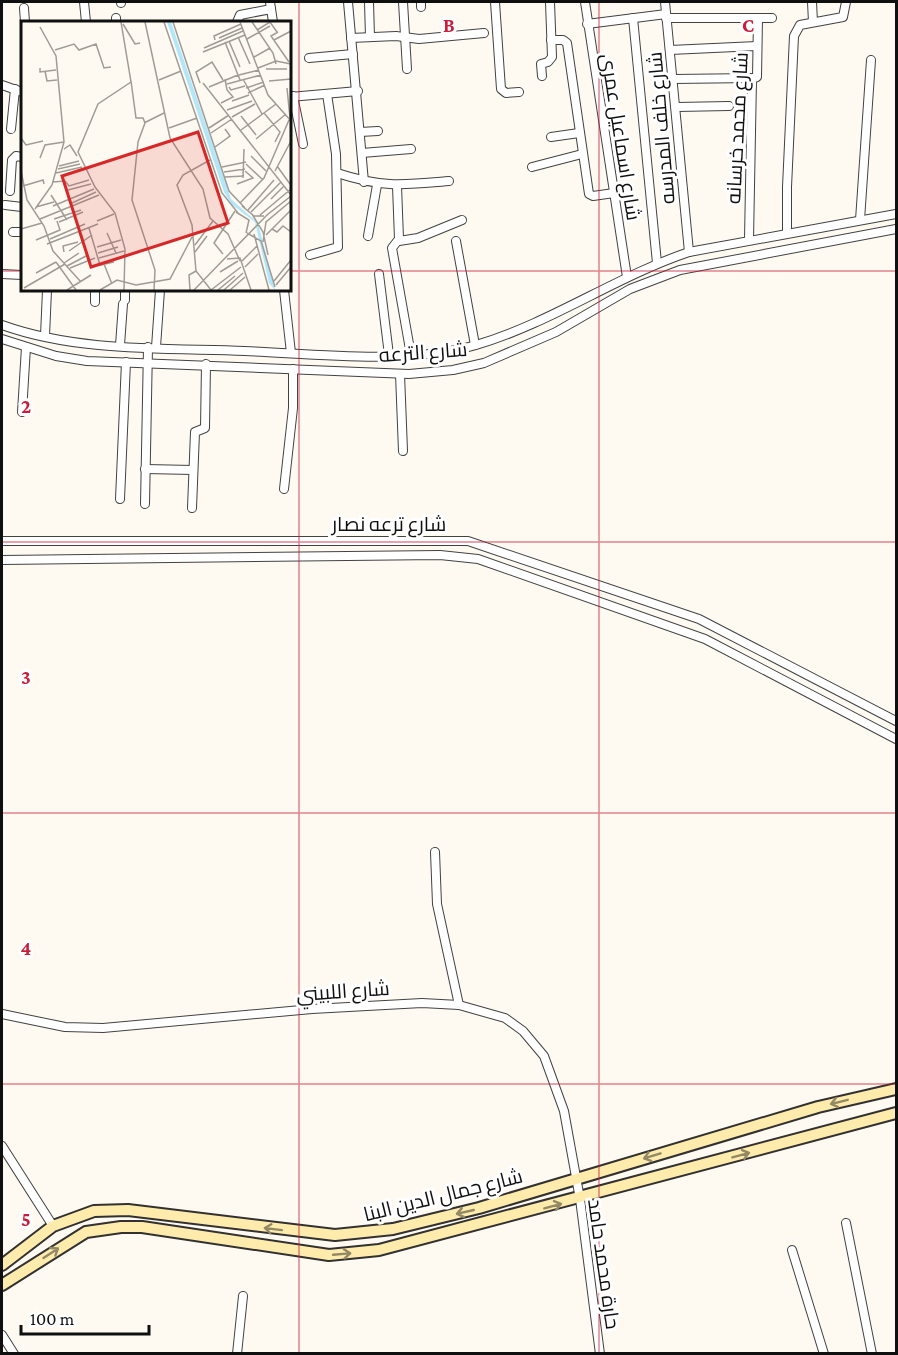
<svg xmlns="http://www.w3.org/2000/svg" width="898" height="1355" font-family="'Crimson Pro',Cairo,serif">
<rect width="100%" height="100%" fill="#fffaf1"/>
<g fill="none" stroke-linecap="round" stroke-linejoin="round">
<g stroke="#424242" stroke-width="10">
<g id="street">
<polyline points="84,2 86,22"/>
<polyline points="121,2 121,3"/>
<polyline points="270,2 273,22"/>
<polyline points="348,2 364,182"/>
<polyline points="369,2 370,37"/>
<polyline points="403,2 407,69"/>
<polyline points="421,2 421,7"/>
<polyline points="495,2 501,89 506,93 519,92"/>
<polyline points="585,2 627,277"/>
<polyline points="665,2 689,252"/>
<polyline points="812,2 813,22"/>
<polyline points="24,8 25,22"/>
<polyline points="116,18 116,22"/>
<polyline points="633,18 657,263"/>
<polyline points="666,18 772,18"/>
<polyline points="237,22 240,15 271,9"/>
<polyline points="587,24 666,14"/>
<polyline points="351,38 396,36 419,39 484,33"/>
<polyline points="551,40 563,40 567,43 589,194 593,196 614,193"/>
<polyline points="670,50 757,46"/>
<polyline points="309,58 353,54"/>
<polyline points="542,76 541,64 548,62 552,57 550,2"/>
<polyline points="674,79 753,78"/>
<polyline points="2,85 22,92"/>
<polyline points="293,96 303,144"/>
<polyline points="290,97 358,91"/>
<polyline points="677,107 729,106"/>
<polyline points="11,129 15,89"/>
<polyline points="360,132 378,131"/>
<polyline points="551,137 579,133"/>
<polyline points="362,153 411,149"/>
<polyline points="532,167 582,154"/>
<path d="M337,173c46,15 66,12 112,8"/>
<polyline points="397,186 399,239 392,248 411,355"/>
<polyline points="10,191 12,160 16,156 22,157"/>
<polyline points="5,205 22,207"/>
<polyline points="860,220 871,60"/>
<polyline points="13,232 22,232"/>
<polyline points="787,232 787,187 794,36 800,25 843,17 846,2"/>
<polyline points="368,236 377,185"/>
<polyline points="749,239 752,79 757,77 758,18"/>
<polyline points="399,241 418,238 462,220"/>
<polyline points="456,241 475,345"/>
<polyline points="310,255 338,247 336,154 327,94"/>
<polyline points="2,274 22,275"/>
<polyline points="379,274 389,355"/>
<polyline points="284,290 291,353"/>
<polyline points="125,300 125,290"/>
<polyline points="95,302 95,290"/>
<path d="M2,325c75,27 163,23 243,26 71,3 163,14 231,-6 75,-22 139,-68 213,-93l207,-38"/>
<polyline points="45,336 47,290"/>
<polyline points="2,339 56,356 87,361 409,374 453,370 484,363 556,332 630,289 680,270 896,229"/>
<polyline points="120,345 123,304"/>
<polyline points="156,347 160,290"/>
<polyline points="400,374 403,451"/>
<polyline points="22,412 26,347"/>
<polyline points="145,469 193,470"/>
<polyline points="284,489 293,408 293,369"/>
<polyline points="120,499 126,362"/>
<polyline points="145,504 148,347"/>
<polyline points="192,508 195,432 205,428 206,364"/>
<polyline points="2,541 468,541 699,619 896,721"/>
<polyline points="2,560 440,555 478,559 705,639 896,739"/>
<polyline points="435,852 437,904 459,1005"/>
<polyline points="2,1014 65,1027 103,1028 312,1009 422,1003 459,1005 505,1018 523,1031 544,1056 564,1111 580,1199 600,1354"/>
<polyline points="2,1146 53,1226"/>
<polyline points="846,1223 872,1354"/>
<polyline points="792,1250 824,1354"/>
<polyline points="2,1335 14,1354"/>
<polyline points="237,1354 243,1296"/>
</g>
</g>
<g stroke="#313131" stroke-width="14">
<g id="secondary">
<polyline points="2,1265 53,1226 94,1211 128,1210 335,1235 393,1229 479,1208 818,1107 896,1089"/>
<polyline points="2,1285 86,1232 121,1227 142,1227 329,1255 379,1250 896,1113"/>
</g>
</g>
<use href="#street" stroke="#fff" stroke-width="8"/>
<use href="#secondary" stroke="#ffecac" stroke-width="10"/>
</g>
<defs><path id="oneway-shaft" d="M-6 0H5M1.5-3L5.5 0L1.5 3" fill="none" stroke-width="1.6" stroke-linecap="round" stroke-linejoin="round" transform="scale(1.5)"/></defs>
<g stroke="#938965">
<use href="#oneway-shaft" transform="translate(839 1102) rotate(166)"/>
<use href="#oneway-shaft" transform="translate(741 1155) rotate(-15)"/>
<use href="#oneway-shaft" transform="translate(652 1156) rotate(163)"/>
<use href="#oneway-shaft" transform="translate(553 1206) rotate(-15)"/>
<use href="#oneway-shaft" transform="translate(465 1212) rotate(167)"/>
<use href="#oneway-shaft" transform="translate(273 1229) rotate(-173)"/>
<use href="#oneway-shaft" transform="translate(51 1253) rotate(-33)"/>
<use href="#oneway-shaft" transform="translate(342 1254) rotate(-5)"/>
</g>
<path fill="none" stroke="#c81e3b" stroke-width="1.5" stroke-opacity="0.55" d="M299,2v1352M599,2v1352M2,271h20M290,271h606M2,542h894M2,813h894M2,1084h894"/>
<g text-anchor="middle" stroke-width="6" stroke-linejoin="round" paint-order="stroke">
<g font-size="20" fill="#0f0f0f" stroke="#fff">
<text transform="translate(661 128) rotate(-95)" y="7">شارع خلف المدرسه</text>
<text transform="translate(737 128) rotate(-87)" y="7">شارع محمد خرسانه</text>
<text transform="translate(621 137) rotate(81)" y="7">شارع اسماعيل عمرى</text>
<text transform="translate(423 352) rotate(-4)" y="7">شارع الترعه</text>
<text x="389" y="531">شارع ترعه نصار</text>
<text transform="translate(343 991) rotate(-4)" y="7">شارع اللبيني</text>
<text transform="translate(443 1195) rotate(-14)" y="7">شارع جمال الدين البنا</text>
<text transform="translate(604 1264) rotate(82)" y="7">حارة محمد حامد</text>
</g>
</g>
<g transform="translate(21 21)">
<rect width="270" height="270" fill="#fffaf1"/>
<path d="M146,1h4l60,177 27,24 17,67 -6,-7 -14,-61 -24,-18 -7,-12z" fill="#b2e7fa"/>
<path fill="none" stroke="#9f9c97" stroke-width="1.5" d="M100,1l10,60 -33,22 -20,48 17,35 20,26 10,36 -1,41M124,1l25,116 33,51 7,29 18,16 12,27M143,1l58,171 16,20M152,1l56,169 16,17M219,1l28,73 23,26M231,1l21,31 3,11M102,3l12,20 5,-1M236,9l13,-8 7,10M257,11l-7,4 18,26M217,16l12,27M198,17l23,-10M226,18l23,-13M194,19l-1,-4 27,-12M253,19l17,-9M208,20l11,26M204,21l15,38M183,27l39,-17M34,29l19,-6 5,6 17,-6 8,24 7,-1M182,31l42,-17M233,36l16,-9M19,47v4l16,-2M237,47l18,-7 15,3M245,48h21M24,50l2,10 10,-1M218,54l20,-5M222,58l19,35M138,59l22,-9M110,60l5,37h7l2,5 -7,19 -6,58 23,70 -1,20M248,60l22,-2M179,62l-4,-11 16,-10 11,18M182,62l88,112M206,63l34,-9M188,66l29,-12M208,66l2,3 14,-4M225,67l18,-6M266,67l3,30M227,72l17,-8M211,80l17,-6M200,82l12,-6 -6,-7 -2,-11M206,89l25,-9M243,92l16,19 -5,10M220,95l15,19M211,96l23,-13M123,102l20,-10M148,107l28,-10M188,107l20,-13M220,109l35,-26M190,112l21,-14M0,117l5,7 17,-4M235,118l30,-25M194,126l15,-11 -5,-7M43,128l6,-4 7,11M230,135l15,15M19,137l5,-13 19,-3M189,139l-27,15 -6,10 15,40 4,46 15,19M225,143l17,16M38,145l20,-5M256,145l13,18M201,146l24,-5M37,148l22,-5M0,150l6,29 17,26 9,25 28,31M254,150l16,-30M203,151l21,-3M35,152l26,-6M204,156l19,-1M222,157l1,-29M32,161l12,-1 4,5 20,-6M216,163l16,-6 -8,-7M2,165l20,-6 1,4M47,169l23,-6M30,174l16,25M250,178l13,-13M51,182l24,-11M219,182l24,-25 25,-58M32,185l41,-17M221,185l12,10h10M15,186l18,-5M14,188l17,-24 12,-43 -8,-86 -16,-29M227,189l26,-30M215,191l13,8 -3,13M230,191l30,-30M231,193l11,18 5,23M239,194l31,-26M19,198l59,-24M33,198l27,-9M76,200l17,-7M38,201l24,-10M68,207l11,37 14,-3M0,208l21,-6M251,208l5,3 6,-6 8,6M86,212l9,20M226,212l14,8 14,46M233,213l15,56M245,214l25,-25M29,218l35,-15M15,219l24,-10 -3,-9M242,221l3,-20 25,-21M26,223l51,-20M174,224l18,-24M76,226l24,-7M48,230l23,-16M43,231l-1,-6 15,-4M174,231l12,-16M77,232l20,-6M202,233l-9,-11 21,-32M78,237l25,-7M206,238l13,-1 11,32M221,240l15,-15M35,241l20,28M43,242l15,-10M83,243l8,20M46,245l21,-11M224,246l13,-13M49,247l25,-10M199,251l18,-11M15,252l20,-11M253,260l17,-21M255,264l15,-18M3,267l41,-24M46,269l24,-15M79,269l17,-10 19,5 34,-6 22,-42M169,269l-1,-15 7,-4M173,269l73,-75 24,-19M190,269l30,-23M197,269l17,-14M203,269l19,-17M209,269l15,-13"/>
<path fill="#d62828" fill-opacity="0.15" stroke="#d62828" stroke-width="3" d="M177,111l30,91 -137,44 -29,-91z"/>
<rect width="270" height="270" fill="none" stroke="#0f0f0f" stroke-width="3"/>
</g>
<g font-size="20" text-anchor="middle" font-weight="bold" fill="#c81e3b" stroke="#fff" stroke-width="6" stroke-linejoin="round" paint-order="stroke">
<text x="449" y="32">B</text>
<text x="748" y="32">C</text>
<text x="26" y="413">2</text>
<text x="26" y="684">3</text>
<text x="26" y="955">4</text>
<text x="26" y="1226">5</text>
</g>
<rect width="898" height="1355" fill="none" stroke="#0f0f0f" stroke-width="6"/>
<path d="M21 1325v9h128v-9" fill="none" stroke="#0f0f0f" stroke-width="3"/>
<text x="30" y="1325" font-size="18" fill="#0f0f0f" stroke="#ffffff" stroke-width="4.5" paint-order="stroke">100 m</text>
</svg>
